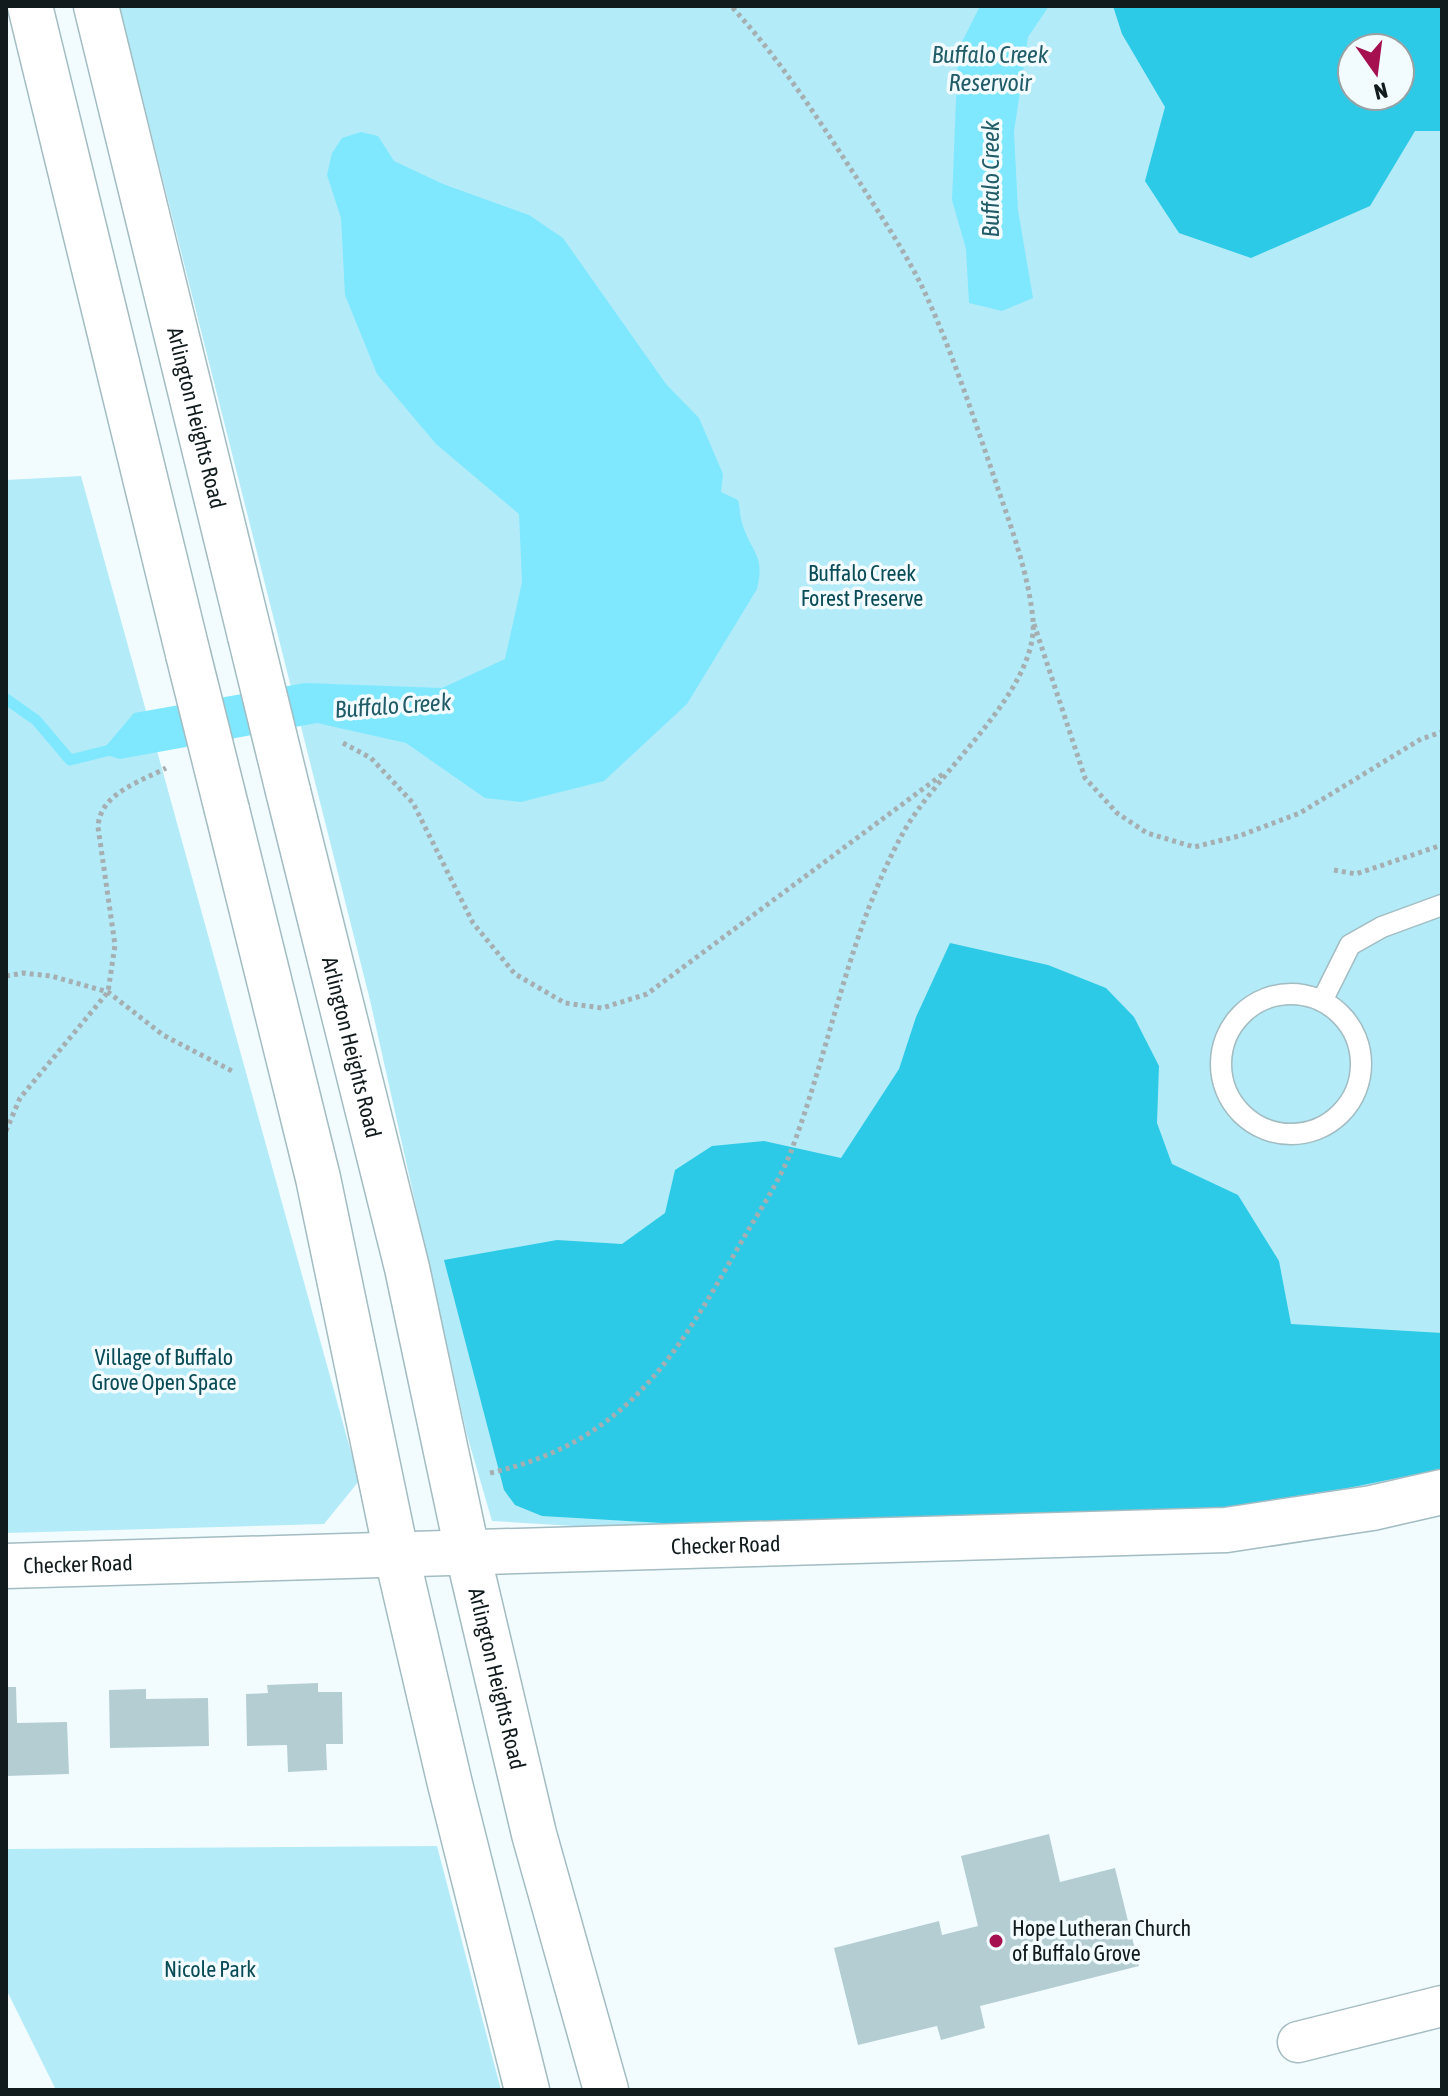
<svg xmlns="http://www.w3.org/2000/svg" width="1448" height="2096" font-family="'Asap Condensed',sans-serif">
<rect width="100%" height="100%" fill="#f2fcff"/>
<g fill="#b4ebf8" fill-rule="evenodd">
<path d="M119,6h1323v1471l-282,42 -473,14 -195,-12 -25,-86 -97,-435zM1352,48h48v48h-48z"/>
<polygon points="81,476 359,1481 324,1524 6,1533 6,480"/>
<polygon points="437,1846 501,2090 56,2090 6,1989 6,1849"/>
</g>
<g fill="#2ccae6" fill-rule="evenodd">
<path d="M1113,6h329v125h-27l-45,75 -119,52 -72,-25 -34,-52 20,-74 -43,-73zM1352,48h48v48h-48z"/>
<polygon points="950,943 1048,965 1106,988 1134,1017 1159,1066 1157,1123 1172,1164 1238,1195 1279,1261 1291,1324 1442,1333 1442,1469 1348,1488 1187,1513 696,1525 542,1516 515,1505 504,1490 444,1260 557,1240 622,1244 665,1213 675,1170 712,1146 764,1141 841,1158 899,1069 916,1017"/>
</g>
<g fill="#7fe8ff">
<polygon points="980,6 1049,6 1028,37 1014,132 1018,210 1033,298 1002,311 969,303 966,249 952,200 958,50"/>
<path d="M361,132l17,4 16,25 49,23 86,31 34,23 103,146 33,34 24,56 -2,18 17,8c2,8 2,18 5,26 10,29 22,29 14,63l-70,115 -83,77 -83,21 -36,-4 -79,-55 -89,-20 -197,36 -20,-6 34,-40 171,-30 137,5 63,-29 17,-77 -3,-68 -83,-70 -59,-70 -32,-79 -4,-77 -14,-43 5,-22 10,-15z"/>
</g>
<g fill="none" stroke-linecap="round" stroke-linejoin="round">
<polyline stroke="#7fe8ff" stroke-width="11" points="6,699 36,720 70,760 114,749"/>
</g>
<g fill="#b3cdd3">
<polygon points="318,1683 318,1692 342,1692 343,1744 326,1744 327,1770 288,1772 287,1745 247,1746 246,1694 268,1693 267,1685"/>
<polygon points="6,1687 16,1687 17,1723 67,1722 69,1774 6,1776"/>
<polygon points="146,1689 146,1699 208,1698 209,1746 110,1748 109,1690"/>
<polygon points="1049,1834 1060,1882 1115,1868 1139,1966 980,2006 985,2028 941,2040 937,2026 858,2045 834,1948 939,1921 942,1935 978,1926 961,1856"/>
</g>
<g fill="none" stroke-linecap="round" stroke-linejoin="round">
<g stroke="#a2bcc2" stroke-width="23">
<g id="service">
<circle cx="1291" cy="1064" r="70"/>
<polyline points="1322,1001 1350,945 1382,927 1442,905"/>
</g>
</g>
<g stroke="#a2bcc2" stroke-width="43">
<polyline id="minor" points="1298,2042 1442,2006"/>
</g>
<g stroke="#a2bcc2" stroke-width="47">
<g id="tertiary">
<path id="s1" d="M6,1566l1220,-36 146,-22 70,-16"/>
</g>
</g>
<g stroke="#a2bcc2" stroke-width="47">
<g id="secondary">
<polyline points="30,6 188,654"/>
<path id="s2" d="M96,6l154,630"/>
<path id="s3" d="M288,791l119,477 60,282 67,284 72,256"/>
<polyline points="227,810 318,1178 397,1557 450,1784 527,2090"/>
</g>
</g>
<g stroke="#a5afb1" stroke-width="5" stroke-dasharray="4 4" stroke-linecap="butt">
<polyline points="1034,624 1085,778 1117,813 1147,833 1194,847 1239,836 1300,813 1421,739 1442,732"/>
<polyline points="343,743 371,758 413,803 473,923 515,974 565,1003 602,1008 647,994 943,774"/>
<polyline points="1334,870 1356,874 1442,845"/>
<polyline points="6,976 23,973 51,976 108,992 163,1035 234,1072"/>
<path d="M6,1131l14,-33 88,-106 7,-47 -17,-118c2,-34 42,-45 68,-59"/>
<path d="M490,1473c136,-31 185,-115 249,-227 17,-30 38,-60 51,-92 41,-107 58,-221 113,-321 33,-61 136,-142 130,-213 -5,-52 -26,-103 -42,-152 -19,-55 -37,-110 -61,-164 -18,-42 -46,-83 -70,-121 -40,-61 -79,-123 -129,-177"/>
</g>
<use href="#service" stroke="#fff" stroke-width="20"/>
<use href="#minor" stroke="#fff" stroke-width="40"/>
<use href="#tertiary" stroke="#fff" stroke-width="44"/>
<use href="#secondary" stroke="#fff" stroke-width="44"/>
<g stroke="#a2bcc2" stroke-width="47" stroke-linecap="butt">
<g id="secondary-bridge">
<polyline points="250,636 288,791"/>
<polyline points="188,654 227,810"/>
</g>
</g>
<use href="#secondary-bridge" stroke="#fff" stroke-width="44"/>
</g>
<circle fill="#a41050" stroke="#f2fcff" stroke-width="3" cx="996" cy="1941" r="8"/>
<g text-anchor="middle" stroke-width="7" stroke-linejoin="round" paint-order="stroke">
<g font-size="22" fill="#111b1d" stroke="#f2fcff">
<text dy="8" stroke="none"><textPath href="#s2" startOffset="424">Arlington Heights Road</textPath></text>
<text dy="8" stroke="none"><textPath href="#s3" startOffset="264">Arlington Heights Road</textPath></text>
<text dy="8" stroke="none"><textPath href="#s1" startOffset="720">Checker Road</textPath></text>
<text dy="8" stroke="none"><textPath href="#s1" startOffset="72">Checker Road</textPath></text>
<text dy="8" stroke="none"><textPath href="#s3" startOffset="912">Arlington Heights Road</textPath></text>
</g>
<g font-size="22" fill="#094b57" stroke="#f2fcff">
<text x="862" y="581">Buffalo Creek<tspan x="862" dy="25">Forest Preserve</tspan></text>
<text x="164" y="1365">Village of Buffalo<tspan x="164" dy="25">Grove Open Space</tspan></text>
<text x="210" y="1977">Nicole Park</text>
</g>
<g font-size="22" fill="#111b1d" stroke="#f2fcff" text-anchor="start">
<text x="1012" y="1936">Hope Lutheran Church<tspan x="1012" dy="25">of Buffalo Grove</tspan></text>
</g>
<g font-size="24" font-style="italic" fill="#215c68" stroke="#f2fcff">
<text x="990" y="63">Buffalo Creek<tspan x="990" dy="28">Reservoir</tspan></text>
<text transform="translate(991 179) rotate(-90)" y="8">Buffalo Creek</text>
<text transform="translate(393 706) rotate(-4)" y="8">Buffalo Creek</text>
</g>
</g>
<rect width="1448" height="2096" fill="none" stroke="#111b1d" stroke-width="16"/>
<g transform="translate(1376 72) rotate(166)"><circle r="38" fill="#f2fcff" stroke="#98a2a5" stroke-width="2"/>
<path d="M0-6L14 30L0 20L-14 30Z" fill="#a41050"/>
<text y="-12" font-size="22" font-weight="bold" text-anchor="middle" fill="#111b1d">N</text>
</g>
</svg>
